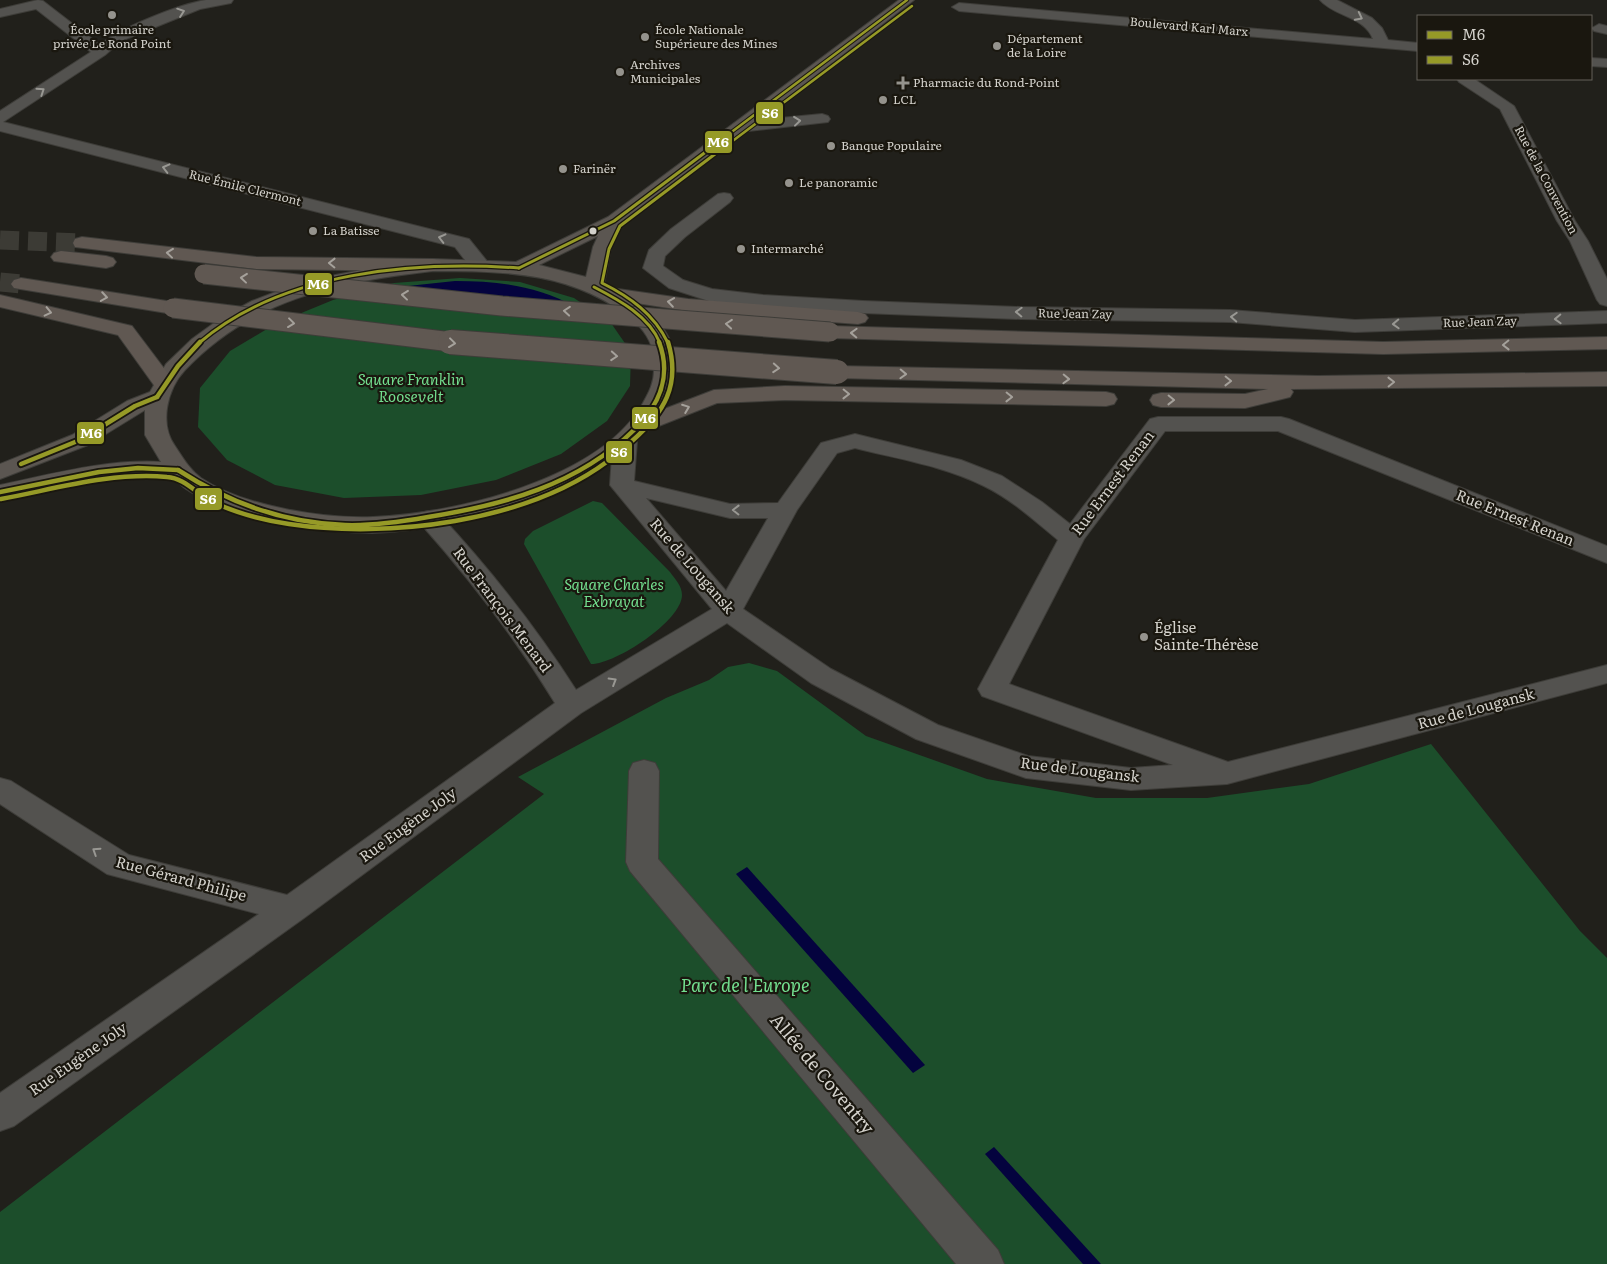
<svg xmlns="http://www.w3.org/2000/svg" width="1607" height="1264" font-family="Literata,serif">
<rect width="100%" height="100%" fill="#21201b"/>
<g fill="#1c4e2b">
<polygon points="460,278 520,282 574,298 611,323 631,352 630,386 607,421 561,454 496,480 421,495 344,498 275,485 227,460 198,427 200,388 230,351 277,323 333,300 394,283"/>
<path d="M593,501l9,2 68,69c5,7 12,14 12,23 0,26 -68,70 -91,69l-67,-120 1,-5 8,-8z"/>
<polygon points="749,663 777,671 866,736 987,779 1096,798 1207,798 1309,784 1431,744 1580,931 1607,958 1607,1264 0,1264 0,1212 544,794 518,777 666,698 709,680 728,667"/>
</g>
<g fill="#04033e">
<path d="M455,281c43,0 81,5 119,25l-185,-18z"/>
<polygon points="747,867 925,1065 913,1073 736,874"/>
<polygon points="994,1147 1101,1264 1083,1264 985,1154"/>
</g>
<g fill="none" stroke-linecap="round" stroke-linejoin="round">
<g stroke="#3c3b35" stroke-width="19" stroke-dasharray="19 9" stroke-linecap="butt">
<polyline points="0,240 82,243"/>
<polyline points="0,282 21,284"/>
</g>
<g stroke="#3e3d39" stroke-width="2">
<g id="pedestrian">
<polygon points="1599,24 1607,26 1607,34 1594,31 1592,28"/>
<polygon points="644,760 655,763 659,771 658,859 998,1250 1004,1264 956,1264 630,871 626,862 629,771 633,763"/>
</g>
</g>
<g stroke="#3e3d39" stroke-width="2">
<g id="minor">
<path d="M38,0l5,1 57,44c19,-17 80,-41 106,-45 8,0 18,0 27,0l-2,3 -31,6 -79,32 -16,14 -102,67 466,117 21,26 -3,4c-16,4 -23,-11 -32,-22l-455,-116v-20l91,-59 -55,-43 -36,8v-8z"/>
<path d="M1320,0h17l35,18 10,10 6,12 30,3v8l-459,-40 -7,-4 7,-4 414,36c-9,-23 -38,-22 -53,-39z"/>
<polygon points="1591,58 1607,59 1607,67 1591,66"/>
<polygon points="1457,79 1474,79 1514,106 1575,221 1588,241 1607,279 1607,306 1600,304 1597,300 1570,241 1557,221 1500,109 1459,82"/>
<polygon points="822,114 828,116 830,119 828,122 739,132 733,130 731,127 733,124 739,122"/>
<polygon points="724,193 730,194 733,198 730,202 685,237 665,256 663,266 683,280 712,289 763,295 863,301 1021,307 1230,310 1355,320 1607,311 1607,323 1355,332 1230,322 1021,319 863,313 763,307 709,301 669,288 643,268 649,250 671,229 718,194"/>
<path d="M1158,417h123l8,2 318,127v17l-329,-132h-113l-81,108 -75,145 219,78 379,-97v18l-380,101 -96,6 -105,-12 -110,-39 -105,-56 -84,-60 -146,90 -277,205 -290,208 -14,5v-38l259,-179 -152,-40 -107,-70v-26l11,3 118,74 158,40 268,-192c-39,-64 -85,-124 -135,-180l-3,-5 3,-5 9,-2 9,2c51,55 98,114 138,177l136,-81 -102,-124 3,-44 4,-5 8,-2 8,2 4,5 -3,40 96,23 48,-1 43,-60 34,-9 106,26 41,16 40,26 28,22 80,-105zM855,448c43,11 89,18 129,38 27,13 51,35 74,54l-80,149 4,7 191,69 -42,3 -103,-12 -90,-31 -107,-56 -88,-60 54,-99 40,-57zM646,498l84,20h38l-42,73z"/>
</g>
</g>
<g stroke="#3e3d39" stroke-width="2">
<path id="secondary" d="M899,0h15l-292,224 -11,23 -7,37c33,14 71,43 72,81 0,16 -6,28 -13,42 -44,83 -203,123 -291,126 -24,0 -50,-3 -74,-7 -31,-5 -64,-13 -93,-26 -6,-4 -13,-7 -19,-11 -6,-4 -10,-11 -17,-12 -53,-9 -117,12 -169,22v-14c53,-11 106,-26 161,-23l-16,-27v-25l-57,35 -88,34v-15l72,-29 55,-34 23,-9 16,-28 26,-25 29,-21 31,-17 34,-13 34,-10 78,-15 35,-4 83,3 92,-45zM598,236l-5,11 -7,30 -47,-12zM433,271c74,0 143,1 202,51 14,13 21,29 19,48 0,13 -5,22 -11,33 -42,76 -189,111 -270,114 -49,2 -131,-11 -172,-39 -12,-9 -18,-20 -26,-32 -16,-22 -8,-57 10,-76 68,-72 154,-88 248,-99z"/>
</g>
<g stroke="#3e3d39" stroke-width="2">
<g id="trunk">
<polygon points="82,237 256,257 433,259 440,261 443,265 440,269 433,271 256,269 75,247 73,243 75,239"/>
<polygon points="61,251 106,256 113,258 116,262 113,266 106,268 54,261 51,257 54,253"/>
<polygon points="21,278 173,302 180,304 183,308 180,312 173,314 14,288 11,284 14,280"/>
<polygon points="611,288 688,299 858,312 865,314 868,318 865,322 858,324 688,311 604,298 601,294 604,290"/>
<polygon points="0,295 132,326 175,383 172,388 164,390 156,388 118,335 0,307"/>
<polygon points="830,326 1383,342 1607,337 1607,349 1383,354 830,338 823,336 820,332 823,328"/>
<polygon points="837,366 1318,376 1607,372 1607,386 1291,389 1293,392 1290,397 1245,408 1161,407 1153,405 1150,400 1153,395 1161,393 1245,394 1268,389 837,378 829,377 826,372 829,367"/>
<polygon points="785,386 1106,392 1114,394 1117,399 1114,404 1106,406 785,400 717,403 641,433 633,431 630,426 633,421 714,390"/>
</g>
</g>
<use href="#pedestrian" fill="#53524f" fill-rule="evenodd"/>
<use href="#minor" fill="#53524f" fill-rule="evenodd"/>
<use href="#secondary" fill="#5b5651" fill-rule="evenodd"/>
<use href="#trunk" fill="#605852" fill-rule="evenodd"/>
<g stroke="#3e3d39" stroke-width="21" stroke-linecap="butt">
<g id="trunk-bridge-far1">
<polyline points="204,274 502,306 830,332"/>
<polyline points="173,308 460,343"/>
</g>
</g>
<g stroke="#3e3d39" stroke-width="26" stroke-linecap="butt">
<polyline id="trunk-bridge" points="450,342 837,372"/>
</g>
<use href="#trunk-bridge-far1" stroke="#605852" stroke-width="19"/>
<use href="#trunk-bridge" stroke="#605852" stroke-width="24"/>
<g stroke="#1a170f" stroke-width="4.5">
<polyline id="bus-1-far2" points="705,152 907,0"/>
</g>
<g stroke="#1a170f" stroke-width="5.5">
<g id="bus-1-far1">
<polyline points="519,268 614,221 707,151"/>
<path d="M594,287c25,13 55,29 66,56"/>
<path d="M199,343c84,-72 215,-82 320,-75"/>
</g>
</g>
<g stroke="#1a170f" stroke-width="8">
<g id="bus-1">
<polyline points="157,397 178,366 200,342"/>
<polyline points="21,464 80,440 135,406 157,397"/>
<path d="M178,470c51,33 106,53 167,55 28,1 55,-3 83,-8 75,-12 150,-32 206,-87 25,-24 38,-54 25,-88"/>
<polyline points="0,492 99,472 138,468 178,470"/>
</g>
</g>
<g stroke="#1a170f" stroke-width="4.5">
<polyline id="bus-2-far2" points="718,152 912,6"/>
</g>
<g stroke="#1a170f" stroke-width="5.5">
<path id="bus-2-far1" d="M668,343c-14,-29 -38,-46 -66,-60l7,-34 11,-23 99,-75"/>
</g>
<g stroke="#1a170f" stroke-width="8">
<path id="bus-2" d="M1,499c54,-10 110,-27 166,-22 17,1 29,16 44,24 24,12 52,19 78,23 99,15 237,-2 319,-63 9,-6 16,-13 24,-20 32,-28 49,-56 36,-99"/>
</g>
<use href="#bus-1-far2" stroke="#969a27" stroke-width="2.5"/>
<use href="#bus-1-far1" stroke="#969a27" stroke-width="3"/>
<use href="#bus-1" stroke="#969a27" stroke-width="4.5"/>
<use href="#bus-2-far2" stroke="#969a27" stroke-width="2.5"/>
<use href="#bus-2-far1" stroke="#969a27" stroke-width="3"/>
<use href="#bus-2" stroke="#969a27" stroke-width="4.5"/>
</g>
<defs><path id="oneway-chevron" d="M-2-3.5L2.5 0L-2 3.5" fill="none" stroke-width="1.6" stroke-linecap="round" stroke-linejoin="round" transform="scale(1.25)"/></defs>
<g stroke="#999893">
<use href="#oneway-chevron" transform="translate(181 12) rotate(-19)"/>
<use href="#oneway-chevron" transform="translate(1359 17) rotate(27)"/>
<use href="#oneway-chevron" transform="translate(41 91) rotate(-34)"/>
<use href="#oneway-chevron" transform="translate(797 121) rotate(-6)"/>
<use href="#oneway-chevron" transform="translate(166 168) rotate(-166)"/>
<use href="#oneway-chevron" transform="translate(442 238) rotate(-166)"/>
<use href="#oneway-chevron" transform="translate(1019 312) rotate(-178)"/>
<use href="#oneway-chevron" transform="translate(1234 317) rotate(-177)"/>
<use href="#oneway-chevron" transform="translate(1558 319) rotate(178)"/>
<use href="#oneway-chevron" transform="translate(1396 324) rotate(178)"/>
<use href="#oneway-chevron" transform="translate(736 510) rotate(-179)"/>
<use href="#oneway-chevron" transform="translate(613 681) rotate(-31)"/>
<use href="#oneway-chevron" transform="translate(96 851) rotate(-147)"/>
</g>
<g stroke="#a5a19b">
<use href="#oneway-chevron" transform="translate(170 253) rotate(-174)"/>
<use href="#oneway-chevron" transform="translate(332 263) rotate(-179)"/>
<use href="#oneway-chevron" transform="translate(244 278) rotate(-174)"/>
<use href="#oneway-chevron" transform="translate(405 295) rotate(-174)"/>
<use href="#oneway-chevron" transform="translate(104 297) rotate(9)"/>
<use href="#oneway-chevron" transform="translate(671 302) rotate(-172)"/>
<use href="#oneway-chevron" transform="translate(567 311) rotate(-175)"/>
<use href="#oneway-chevron" transform="translate(48 312) rotate(13)"/>
<use href="#oneway-chevron" transform="translate(291 323) rotate(7)"/>
<use href="#oneway-chevron" transform="translate(729 324) rotate(-175)"/>
<use href="#oneway-chevron" transform="translate(854 333) rotate(-178)"/>
<use href="#oneway-chevron" transform="translate(452 343) rotate(7)"/>
<use href="#oneway-chevron" transform="translate(1506 345) rotate(179)"/>
<use href="#oneway-chevron" transform="translate(614 356) rotate(4)"/>
<use href="#oneway-chevron" transform="translate(776 368) rotate(4)"/>
<use href="#oneway-chevron" transform="translate(903 374) rotate(2)"/>
<use href="#oneway-chevron" transform="translate(1066 379) rotate(2)"/>
<use href="#oneway-chevron" transform="translate(1228 381) rotate(1)"/>
<use href="#oneway-chevron" transform="translate(1391 382) rotate(-1)"/>
<use href="#oneway-chevron" transform="translate(846 394) rotate(1)"/>
<use href="#oneway-chevron" transform="translate(1009 397) rotate(1)"/>
<use href="#oneway-chevron" transform="translate(1171 400) rotate(1)"/>
<use href="#oneway-chevron" transform="translate(686 408) rotate(-21)"/>
</g>
<g fill="#95938d" stroke="#1a170f" stroke-width="2">
<circle cx="112" cy="15" r="5"/>
<circle cx="645" cy="37" r="5"/>
<circle cx="997" cy="46" r="5"/>
<circle cx="620" cy="72" r="5"/>
<path d="M900.5 75.5h5v5h5v5h-5v5h-5v-5h-5v-5h5z"/>
<circle cx="883" cy="100" r="5"/>
<circle cx="831" cy="146" r="5"/>
<circle cx="563" cy="169" r="5"/>
<circle cx="789" cy="183" r="5"/>
<circle cx="313" cy="231" r="5"/>
<circle cx="741" cy="249" r="5"/>
<circle cx="1144" cy="637" r="5"/>
</g>
<circle fill="#d3d1cb" stroke="#1a170f" stroke-width="2" cx="593" cy="231" r="4.5"/>
<g text-anchor="middle" stroke-width="4.5" stroke-linejoin="round" paint-order="stroke">
<g font-size="12" fill="#d3d1cb" stroke="#1a170f">
<text transform="translate(1189 27) rotate(5)" y="4">Boulevard Karl Marx</text>
<text transform="translate(1546 180) rotate(62)" y="4">Rue de la Convention</text>
<text transform="translate(245 188) rotate(14)" y="4">Rue Émile Clermont</text>
<text transform="translate(1075 314) rotate(1)" y="4">Rue Jean Zay</text>
<text transform="translate(1480 322) rotate(-2)" y="4">Rue Jean Zay</text>
</g>
<g font-size="12" fill="#d3d1cb" stroke="#1a170f" text-anchor="start">
<text x="112" y="34" text-anchor="middle">École primaire<tspan x="112" dy="14">privée Le Rond Point</tspan></text>
<text x="655" y="34">École Nationale<tspan x="655" dy="14">Supérieure des Mines</tspan></text>
<text x="1007" y="43">Département<tspan x="1007" dy="14">de la Loire</tspan></text>
<text x="630" y="69">Archives<tspan x="630" dy="14">Municipales</tspan></text>
<text x="913" y="87">Pharmacie du Rond-Point</text>
<text x="893" y="104">LCL</text>
<text x="841" y="150">Banque Populaire</text>
<text x="573" y="173">Farinër</text>
<text x="799" y="187">Le panoramic</text>
<text x="323" y="235">La Batisse</text>
<text x="751" y="253">Intermarché</text>
</g>
<g font-size="15" font-style="italic" fill="#73df8f" stroke="#1a170f">
<text x="411" y="385">Square Franklin<tspan x="411" dy="17">Roosevelt</tspan></text>
<text x="614" y="590">Square Charles<tspan x="614" dy="17">Exbrayat</tspan></text>
</g>
<g font-size="15" fill="#d3d1cb" stroke="#1a170f">
<text transform="translate(1113 483) rotate(-53)" y="5">Rue Ernest Renan</text>
<text transform="translate(1515 518) rotate(22)" y="5">Rue Ernest Renan</text>
<text transform="translate(692 566) rotate(49)" y="5">Rue de Lougansk</text>
<text transform="translate(502 610) rotate(53)" y="5">Rue François Menard</text>
<text transform="translate(1476 709) rotate(-15)" y="5">Rue de Lougansk</text>
<text transform="translate(1080 770) rotate(7)" y="5">Rue de Lougansk</text>
<text transform="translate(408 825) rotate(-36)" y="5">Rue Eugène Joly</text>
<text transform="translate(181 879) rotate(15)" y="5">Rue Gérard Philipe</text>
<text transform="translate(78 1059) rotate(-35)" y="5">Rue Eugène Joly</text>
</g>
<g font-size="15" fill="#d3d1cb" stroke="#1a170f" text-anchor="start">
<text x="1154" y="633">Église<tspan x="1154" dy="17">Sainte-Thérèse</tspan></text>
</g>
<g font-size="18" font-style="italic" fill="#73df8f" stroke="#1a170f">
<text x="745" y="992">Parc de l'Europe</text>
</g>
<g font-size="18" fill="#d3d1cb" stroke="#1a170f">
<text transform="translate(822 1074) rotate(50)" y="6">Allée de Coventry</text>
</g>
</g>
<g stroke="#1a170f" stroke-width="2">
<rect x="755" y="101" width="29" height="24" rx="5" fill="#969a27"/>
<rect x="704" y="130" width="29" height="24" rx="5" fill="#969a27"/>
<rect x="304" y="272" width="29" height="24" rx="5" fill="#969a27"/>
<rect x="631" y="406" width="28" height="24" rx="5" fill="#969a27"/>
<rect x="76" y="421" width="29" height="24" rx="5" fill="#969a27"/>
<rect x="605" y="440" width="28" height="24" rx="5" fill="#969a27"/>
<rect x="194" y="487" width="29" height="24" rx="5" fill="#969a27"/>
</g>
<g font-size="14" text-anchor="middle" font-weight="bold" fill="#fff">
<text x="770" y="118">S6</text>
<text x="718" y="147">M6</text>
<text x="318" y="289">M6</text>
<text x="645" y="423">M6</text>
<text x="91" y="438">M6</text>
<text x="619" y="457">S6</text>
<text x="208" y="504">S6</text>
</g>
<rect x="1417" y="15" width="175" height="65" fill="#1a170f" stroke="#64615a"/>
<rect x="1427" y="31" width="25" height="8" fill="#969a27" stroke="#64615a"/>
<text x="1462" y="40" font-size="15" fill="#d3d1cb">M6</text>
<rect x="1427" y="56" width="25" height="8" fill="#969a27" stroke="#64615a"/>
<text x="1462" y="65" font-size="15" fill="#d3d1cb">S6</text>
</svg>
